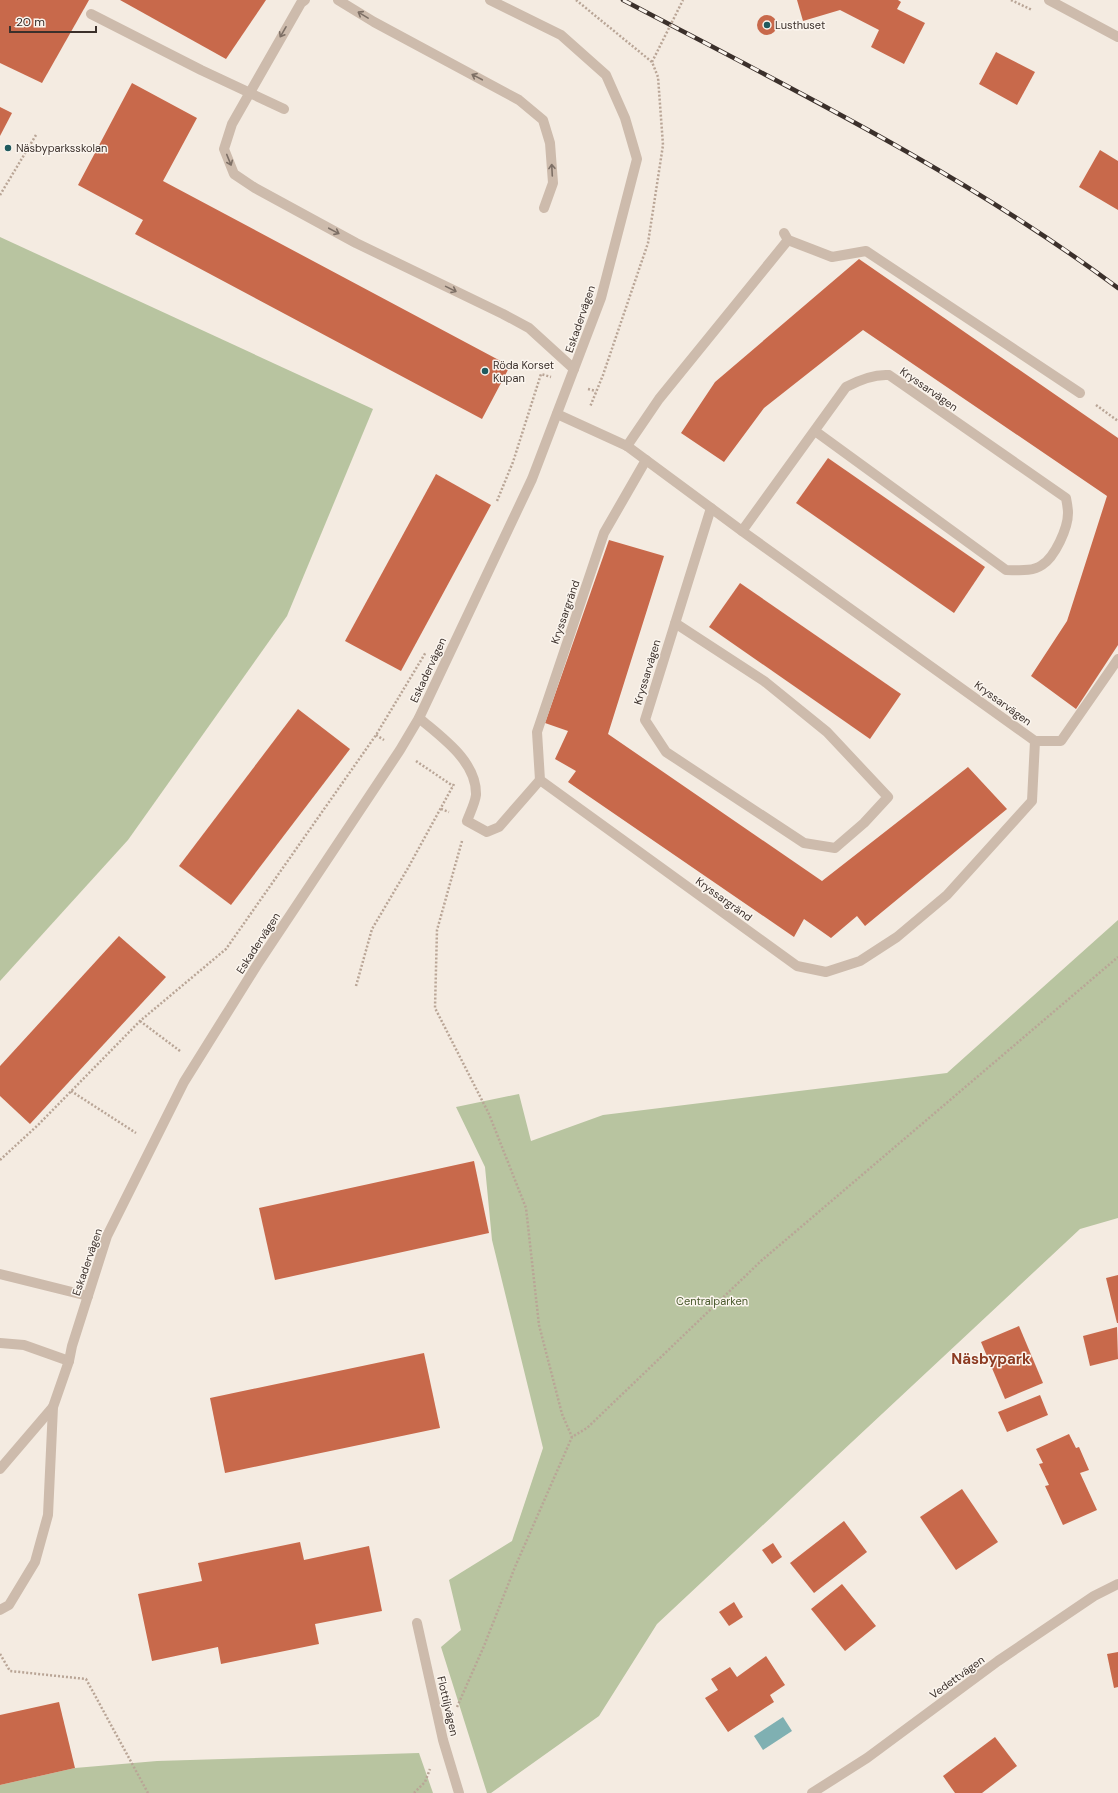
<svg xmlns="http://www.w3.org/2000/svg" width="1118" height="1793" font-family="'DM Sans',sans-serif">
<rect width="100%" height="100%" fill="#f4ebe1"/>
<g fill="#b8c4a0">
<polygon points="0,237 373,409 287,616 128,840 0,981"/>
<polygon points="1118,920 1118,1218 1080,1229 657,1624 599,1716 491,1793 487,1793 441,1647 461,1630 449,1580 512,1541 543,1448 492,1240 485,1167 456,1107 519,1094 531,1141 603,1115 947,1073"/>
<polygon points="419,1753 433,1793 0,1793 0,1785 75,1768 157,1761"/>
</g>
<polygon fill="#7fb0b2" points="783,1717 792,1731 763,1750 754,1736"/>
<g fill="#c8694b">
<polygon points="0,0 89,0 42,83 0,63"/>
<polygon points="120,0 266,0 226,59"/>
<polygon points="797,0 898,0 901,2 897,9 925,23 904,64 871,47 879,30 840,10 803,21"/>
<circle cx="767" cy="25" r="10"/>
<polygon points="996,52 1035,72 1017,105 979,84"/>
<polygon points="132,83 197,118 163,181 510,366 482,419 135,234 143,220 78,185"/>
<polygon points="0,107 12,113 0,136"/>
<polygon points="1100,150 1118,161 1118,210 1079,187"/>
<polygon points="859,259 1118,438 1118,645 1076,709 1031,676 1067,621 1107,496 863,330 764,408 724,462 681,433 715,382"/>
<polygon points="828,458 985,567 954,613 796,503"/>
<polygon points="436,474 491,505 401,671 345,641"/>
<polygon points="609,540 664,556 608,734 822,881 968,767 1007,809 865,926 857,916 831,938 804,919 794,937 568,782 576,771 555,759 568,731 545,723"/>
<polygon points="740,583 901,694 870,739 709,627"/>
<polygon points="298,709 350,749 231,905 179,866"/>
<polygon points="119,936 166,977 30,1124 0,1096 0,1066"/>
<polygon points="474,1161 489,1233 275,1280 259,1208"/>
<polygon points="1118,1275 1118,1323 1117,1323 1106,1278"/>
<polygon points="1019,1326 1043,1383 1005,1399 981,1342"/>
<polygon points="1117,1327 1118,1359 1090,1366 1083,1336"/>
<polygon points="424,1353 440,1428 225,1473 210,1398"/>
<polygon points="1040,1395 1048,1415 1007,1432 998,1412"/>
<polygon points="1069,1434 1076,1448 1079,1447 1089,1470 1080,1473 1097,1510 1063,1525 1045,1486 1049,1485 1039,1464 1043,1463 1036,1449"/>
<polygon points="962,1489 998,1542 956,1570 920,1517"/>
<polygon points="844,1521 867,1552 814,1593 790,1563"/>
<polygon points="300,1542 304,1560 369,1546 382,1611 315,1624 319,1644 221,1664 218,1647 152,1661 138,1594 202,1581 198,1563"/>
<polygon points="773,1543 782,1557 772,1564 762,1550"/>
<polygon points="842,1584 876,1626 845,1651 811,1609"/>
<polygon points="734,1602 743,1617 729,1626 719,1612"/>
<polygon points="1118,1652 1118,1687 1114,1688 1107,1654"/>
<polygon points="766,1656 785,1685 770,1695 774,1702 728,1732 705,1698 718,1690 711,1679 730,1667 737,1677"/>
<polygon points="59,1702 75,1768 0,1785 0,1715"/>
<polygon points="995,1737 1017,1766 982,1793 955,1793 943,1776"/>
</g>
<g fill="none" stroke-linecap="round" stroke-linejoin="round">
<g stroke="#b9a596" stroke-width="2.5" stroke-dasharray="2 2" stroke-linecap="butt">
<polyline points="576,0 652,62 658,77 663,145 648,243 603,375 590,407"/>
<polyline points="1011,0 1032,10"/>
<polyline points="0,195 36,135"/>
<polyline points="588,389 596,391"/>
<polyline points="1096,405 1118,421"/>
<polyline points="497,501 513,462 541,374 551,377"/>
<polyline points="376,735 384,740"/>
<polyline points="416,761 453,786"/>
<polyline points="441,809 449,812"/>
<polyline points="462,841 437,930 435,1008 489,1114 526,1208 539,1325 562,1414 572,1437"/>
<polyline points="356,986 372,929 408,868 454,784"/>
<polyline points="140,1021 180,1051"/>
<polyline points="71,1091 136,1133"/>
<polyline points="0,1160 38,1125 140,1021 226,949 376,735 426,652"/>
<polyline points="0,1654 10,1671 86,1679 148,1793"/>
<polyline points="457,1707 484,1646 515,1567 572,1437 587,1428 761,1261 1118,957"/>
<polyline points="414,1793 425,1782 430,1769"/>
</g>
<g stroke="#cdbbac" stroke-width="10">
<polyline points="305,0 301,3 232,124 224,149 234,174 255,188 356,243 503,314 529,328 574,369"/>
<polyline points="338,0 374,22 519,100 543,120 550,143 553,183 544,208"/>
<polyline points="1049,0 1118,37"/>
<polyline points="91,14 201,70 284,109"/>
<polyline points="784,233 788,240 832,257 866,251 1080,393"/>
<polyline points="557,414 627,446 742,531 1035,741"/>
<polyline points="627,446 659,399 788,240"/>
<polyline points="646,460 604,533 537,732 540,780 797,966 826,972 860,961 897,937 947,895 1032,801 1035,741"/>
<path d="M742,531l104,-144c13,-7 28,-13 43,-12l177,123c1,5 2,10 2,15 0,15 -13,44 -26,52 -10,7 -24,5 -36,5l-191,-139"/>
<polyline points="675,623 764,681 827,732 888,797 864,823 835,848 804,843 666,752 645,720 711,508"/>
<path d="M419,718c22,19 58,43 57,77 -1,8 -6,18 -9,26l20,11 12,-5 41,-47"/>
<polyline points="1035,741 1061,741 1118,659"/>
<polyline points="0,1274 88,1296"/>
<polyline points="0,1343 24,1345 69,1361"/>
<polyline points="0,1469 53,1407"/>
<polyline points="0,1610 9,1605 35,1562 48,1515 53,1407 69,1361 72,1346 107,1236 184,1082 257,965 400,750 419,718 532,479 601,298 637,159 625,118 606,75 561,35 490,0"/>
<polyline points="417,1623 443,1740 459,1793"/>
<polyline points="812,1793 867,1758 998,1661 1094,1596 1118,1584"/>
</g>
<g stroke="#3b302b" stroke-width="4.5">
<path id="rail" d="M623,0c169,89 342,174 495,288"/>
</g>
<use href="#rail" stroke="#fbf5ee" stroke-width="3" stroke-dasharray="9" stroke-linecap="butt"/>
<polyline stroke="#b9a596" stroke-width="2.5" stroke-dasharray="2 2" stroke-linecap="butt" points="652,62 683,0"/>
</g>
<defs><path id="oneway-shaft" d="M-6 0H5M1.5-3L5.5 0L1.5 3" fill="none" stroke-width="1.6" stroke-linecap="round" stroke-linejoin="round"/></defs>
<g stroke="#7d6f65">
<use href="#oneway-shaft" transform="translate(363 15) rotate(-149)"/>
<use href="#oneway-shaft" transform="translate(283 32) rotate(120)"/>
<use href="#oneway-shaft" transform="translate(477 77) rotate(-152)"/>
<use href="#oneway-shaft" transform="translate(229 160) rotate(68)"/>
<use href="#oneway-shaft" transform="translate(552 170) rotate(-93)"/>
<use href="#oneway-shaft" transform="translate(334 231) rotate(28)"/>
<use href="#oneway-shaft" transform="translate(451 289) rotate(26)"/>
</g>
<g fill="#1f5a5e" stroke="#fbf5ee" stroke-width="1.5">
<circle cx="767" cy="25" r="4"/>
<circle cx="8" cy="148" r="4"/>
<circle cx="485" cy="371" r="4"/>
</g>
<g text-anchor="middle" stroke-width="3" stroke-linejoin="round" paint-order="stroke">
<g font-size="11" fill="#3b302b" stroke="#fbf5ee" text-anchor="start">
<text x="775" y="29">Lusthuset</text>
<text x="16" y="152">Näsbyparksskolan</text>
<text x="493" y="369">Röda Korset<tspan x="493" dy="13">Kupan</tspan></text>
</g>
<g font-size="11" fill="#3b302b" stroke="#fbf5ee">
<text transform="translate(580 319) rotate(-71)" y="4">Eskadervägen</text>
<text transform="translate(929 389) rotate(35)" y="4">Kryssarvägen</text>
<text transform="translate(565 612) rotate(-71)" y="4">Kryssargränd</text>
<text transform="translate(428 670) rotate(-65)" y="4">Eskadervägen</text>
<text transform="translate(647 672) rotate(-73)" y="4">Kryssarvägen</text>
<text transform="translate(1003 703) rotate(36)" y="4">Kryssarvägen</text>
<text transform="translate(724 899) rotate(36)" y="4">Kryssargränd</text>
<text transform="translate(258 943) rotate(-57)" y="4">Eskadervägen</text>
<text transform="translate(87 1262) rotate(-71)" y="4">Eskadervägen</text>
<text transform="translate(957 1677) rotate(-36)" y="4">Vedettvägen</text>
<text transform="translate(448 1706) rotate(77)" y="4">Flottiljvägen</text>
</g>
<g font-size="11" fill="#4a5a2e" stroke="#fbf5ee">
<text x="712" y="1305">Centralparken</text>
</g>
<g font-size="15" font-weight="bold" fill="#8c3b22" stroke="#fbf5ee">
<text x="991" y="1364">Näsbypark</text>
</g>
</g>
<path d="M10 26v6h86v-6" fill="none" stroke="#3b302b" stroke-width="2"/>
<text x="16" y="26" font-size="12" fill="#3b302b" stroke="#fbf5ee" stroke-width="3" paint-order="stroke">20 m</text>
</svg>
